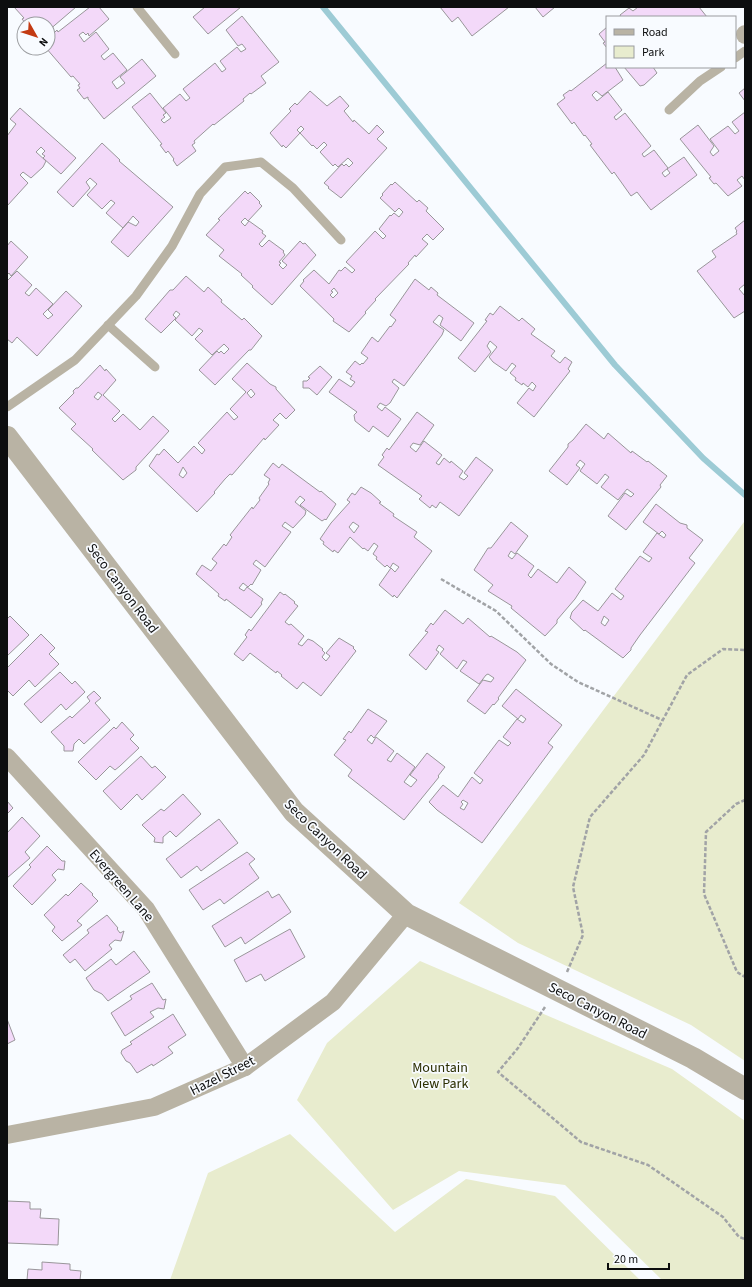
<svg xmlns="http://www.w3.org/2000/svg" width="752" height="1287" font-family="'Source Sans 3',sans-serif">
<rect width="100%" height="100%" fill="#f8fbff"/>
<g fill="#e8ecce">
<polygon points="744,522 745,523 745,1061 691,1025 518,943 459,903"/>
<polygon points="420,961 672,1069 745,1121 745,1280 662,1280 565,1185 459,1171 393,1210 297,1100 327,1043"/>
<polygon points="290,1134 395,1232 466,1179 555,1196 640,1280 170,1280 208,1173"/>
</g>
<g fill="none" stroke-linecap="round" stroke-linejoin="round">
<polyline stroke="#9dcbd5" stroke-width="6" points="323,7 615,365 703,458 745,495"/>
</g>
<g fill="#f3d9f9" stroke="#99969a" fill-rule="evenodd">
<polygon points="14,7 76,7 48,31 48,24 26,24 22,19 24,18"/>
<polygon points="90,7 99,7 109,19 89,36 88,33 86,35 83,32 79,35 84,42 96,32 109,49 101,56 104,60 113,53 127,70 112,82 117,89 125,83 120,77 142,59 156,76 104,119 88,99 88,97 84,99 77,90 80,88 78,85 80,84 73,76 71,77 46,48 48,48 48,41 51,39 50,37 57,30 58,32"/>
<polygon points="205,7 241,7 208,34 193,17"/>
<polygon points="440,7 509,7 472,36 458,17 452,22"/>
<polygon points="535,7 555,7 543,17"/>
<polygon points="638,7 699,7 707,17 621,17 620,15 629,8 633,11"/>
<polygon points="242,16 279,62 261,76 266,83 251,94 250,93 243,99 244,101 214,125 213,124 194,141 195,143 192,145 196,151 177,166 173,160 174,159 168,151 166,153 160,145 162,144 132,107 150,93 166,113 163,115 165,117 161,120 164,123 171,118 163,108 180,94 186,101 190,98 183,89 215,63 222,72 226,69 220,61 237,47 241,52 246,49 242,44 238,46 226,30"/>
<polygon points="607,27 607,48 603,43 605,42 599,34"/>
<polygon points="607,63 607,67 615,67 623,80 602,96 596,91 592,95 597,101 608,92 622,110 614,117 616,120 625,113 651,146 642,154 644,157 654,150 668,168 662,173 665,177 670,173 667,169 684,157 697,175 651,210 637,192 631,196 614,172 612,174 590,145 592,144 585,135 584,136 574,122 572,124 557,104 565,98 563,95 570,90 571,91"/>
<polygon points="624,67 653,67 657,73 644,85 640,86"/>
<polygon points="745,88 745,101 739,93"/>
<polygon points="310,91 327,106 340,96 349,106 344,111 353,122 354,120 369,134 377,125 384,132 377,139 387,148 341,198 328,188 329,187 324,183 342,164 344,166 346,164 349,167 353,163 348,158 338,167 335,164 333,166 320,152 327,145 324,142 317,149 313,145 312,146 300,133 304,129 301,126 297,130 300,133 286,148 283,145 282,147 270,133 291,111 289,109 295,103 297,105"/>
<polygon points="20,108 76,158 61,174 43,158 45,156 42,154 45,151 41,147 36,152 46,161 43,167 31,178 23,172 20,175 28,183 7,206 7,136 16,124 10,119"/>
<polygon points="745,112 745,180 742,176 737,180 742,186 728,196 716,183 714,184 709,178 711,177 680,139 698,125 714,146 710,152 713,156 719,151 710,139 728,126 735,134 739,131 732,122"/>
<polygon points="102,143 120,160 119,161 173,207 128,257 111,242 128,222 136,226 139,222 133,216 123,228 106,213 115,203 111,200 102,209 87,195 97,184 90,178 86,182 90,188 73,207 57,192"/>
<path d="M395,182l22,20 2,-2 9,8 -2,3 18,18 -11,11 -6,-6 -5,5 6,5 -12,13 -1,-2 -7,8 1,1 -34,35 1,1 -11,12 1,1 -17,19 -16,-11 1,-2 -34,-33 4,-5 -1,-1 11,-10 15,14 10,-14 2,1 4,-4 7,6 3,-3 -9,-8 29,-31 8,8 3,-3 -7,-7 11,-14 1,1 3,-3 5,4 4,-5 -4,-4 -4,4 -15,-14 3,-3 -1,-1 9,-10 1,1zM334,288l4,5 -5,5 -3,-3 3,-3 -2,-1z"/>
<polygon points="245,191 248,194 250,192 260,202 259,203 262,206 248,221 245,218 241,222 245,226 249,221 263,231 262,233 266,236 259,244 262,247 269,240 284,251 283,252 285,255 279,262 281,263 279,265 283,269 287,265 282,261 300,241 303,244 305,243 316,255 272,305 252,287 253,286 241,275 242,274 219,256 224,250 206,235 220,220 218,219"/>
<polygon points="745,220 745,284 739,289 745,296 745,311 734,318 697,271 716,257 712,251 737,234 736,232 737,231 735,228"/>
<polygon points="11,241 28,257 11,276 9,273 7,275 7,246"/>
<polygon points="17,271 32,285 25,293 29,296 36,288 53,304 43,314 48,319 53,315 48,310 66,291 82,306 37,356 17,337 12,343 7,339 7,281"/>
<polygon points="186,276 204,292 208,287 222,300 221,302 242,320 244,318 262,336 251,350 249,350 215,385 199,370 217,351 219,353 221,351 224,354 229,349 224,344 212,355 195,339 203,331 199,328 192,336 175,320 180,314 176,311 173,315 176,318 161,333 145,319 170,290 173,290"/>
<polygon points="415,279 429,290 431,287 438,293 437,295 474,323 461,341 440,325 443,318 439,315 433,322 444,330 442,335 404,386 394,379 392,382 399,388 390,403 386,406 380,403 377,407 382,411 385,407 401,419 388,437 373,426 369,432 355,421 354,415 357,412 329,392 339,379 351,387 355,382 350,379 352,376 346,372 355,361 360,365 362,363 363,364 368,358 361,353 372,337 378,342 390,326 391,327 396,320 390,315"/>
<polygon points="500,306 519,321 522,318 535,329 531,334 555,351 551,356 560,363 565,357 572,362 568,369 570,371 534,417 517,403 529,388 533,391 536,386 532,382 528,387 523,383 522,385 515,380 516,378 510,373 516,366 512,363 506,371 493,362 489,357 497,347 490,341 487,346 491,352 475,372 458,358 487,321 485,320 490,313 493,315"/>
<path d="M247,363l23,21 6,3v2l19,21 -9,9 -6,-6 -7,7 6,5 -14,15 -1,-2 -32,37 -2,-1 -5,5 -11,13 1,1 -18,19 -48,-46 8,-12 2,1 5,-6 14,14 16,-17 8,8 3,-4 -7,-7 29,-31 7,8 4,-3 -8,-8 16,-17 -14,-13zM251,389l4,5 -4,4 -4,-5zM183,467l4,6 -4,5 -4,-3z"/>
<path d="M100,365l5,6 1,-2 10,11 -13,15 17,16 -8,8 3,3 8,-8 17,16 13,-14 16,15 -33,36v3l-13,10 -31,-30 1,-1 -22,-20 5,-5 -17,-16 15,-15 -1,-2 3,-3h2zM98,392l4,3 -4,5 -4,-3z"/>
<polygon points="320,366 332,377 317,395 309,388 303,388 303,381 307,381 310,378 308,377"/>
<polygon points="417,412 434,425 420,445 413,443 410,447 416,452 424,441 442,455 436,463 439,465 444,458 450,463 451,461 463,471 459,477 464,480 468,476 464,473 476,457 493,470 459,516 440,502 436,508 432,505 430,508 419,499 422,496 378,465 384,457 382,455 387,448 389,450"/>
<polygon points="586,424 604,439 608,433 631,453 632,451 647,462 648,461 667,476 660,485 661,487 626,530 608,516 625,493 631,497 634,494 627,489 618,500 601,487 609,477 605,474 597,484 580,471 585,464 580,460 576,465 580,468 567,485 549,471 568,447 568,444 573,440"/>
<polygon points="273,463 279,468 282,464 320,492 321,491 336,504 326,520 325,519 322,521 300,505 305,500 300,496 295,502 306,511 305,515 293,528 285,522 282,526 291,532 265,567 256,560 253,564 261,570 252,585 251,584 248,587 243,583 239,588 244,591 247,587 263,599 261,603 262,604 251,618 226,599 225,601 218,596 219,594 196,574 202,565 211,571 217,563 212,559 224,544 226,546 232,537 230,535 252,507 253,509 260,500 259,498 269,484 268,483 270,479 264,475"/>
<path d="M361,487l10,6 10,9 -2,1 15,11 -1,2 24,16 -3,5 18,14 -35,47 -3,-3 -1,2 -14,-12 12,-17 4,4 4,-5 -6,-4 -3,5 -3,-3 -2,2 -9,-8 1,-2 -4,-3 5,-8 -4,-3 -6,8 -4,-3 -1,1 -13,-12 -12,16 -4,-3 -1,2 -10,-8 1,-2 -4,-3 11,-16 19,-21 -3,-2 5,-7 3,2zM353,522l6,4 -5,7 -5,-6z"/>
<path d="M656,504l24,19 7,2v3l16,12 -14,18 6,5 -55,72 -9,13v2l-8,8 -38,-28 -1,1 -14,-13 2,-6 11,-12 15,11 14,-18 9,7 3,-4 -9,-7 25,-33 9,6 3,-4 -9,-6 14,-19 7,5 2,-3 -4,-4 -3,3 -16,-12zM604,616l5,4 -4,6 -4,-3z"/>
<polygon points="511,522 528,536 515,554 511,551 508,556 512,559 517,553 534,566 528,575 531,578 538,569 557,583 569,567 586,582 575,599 557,620 557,623 545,636 511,608 512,606 488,591 493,585 474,570 488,548 491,548"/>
<polygon points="280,592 284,595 285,594 295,602 294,603 298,606 285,622 289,625 291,624 304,636 298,644 302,646 308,639 313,641 323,649 322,650 325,653 322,657 326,661 330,656 326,653 339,638 354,647 353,648 356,651 321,696 303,682 297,689 281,676 282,675 277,671 276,673 250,653 243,661 234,654 247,637 245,635 249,629 251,631"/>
<polygon points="445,610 463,624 468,618 490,637 491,636 517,652 526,660 498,698 499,699 494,705 493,704 485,714 467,701 483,680 491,682 494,678 488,674 486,675 479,684 460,671 467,662 463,660 457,669 440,654 444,649 439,645 436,650 439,652 426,670 409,655 428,632 425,631 431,623 433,625"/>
<polygon points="10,616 29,635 7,656 7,619"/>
<polygon points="41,634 55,648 49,654 59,664 35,687 29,680 13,696 7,690 7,668"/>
<polygon points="60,672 72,684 75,681 85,692 66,710 61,704 41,723 24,704"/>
<path d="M516,689l46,36 -14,18 5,4 -71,96 -45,-33 -8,-8 14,-17 15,12 14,-20 8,7 3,-4 -9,-7 25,-33 9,6 3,-3 -8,-6 14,-18 6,4 3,-4 -5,-4 -3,4 -16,-13zM463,800l5,3 -4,7 -4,-2 3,-4 -2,-2z"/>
<polygon points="94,691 101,698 95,703 110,720 84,744 79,739 74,744 73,751 64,751 64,746 51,732 70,716 72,718 90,701 87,697"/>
<polygon points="368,709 387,721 374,738 371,735 367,740 372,744 376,737 394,751 387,760 391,762 397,753 415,767 404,782 411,787 417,780 410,775 427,753 445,767 438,776 439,777 404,820 348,776 352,770 334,755 346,740 343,739 349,731 351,733"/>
<polygon points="122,722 134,735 130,739 139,748 120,766 115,770 110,766 96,780 78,762 114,727 116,729"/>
<polygon points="141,756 152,768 155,766 166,777 142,800 137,794 121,810 103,791"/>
<polygon points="183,794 201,814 176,837 170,831 163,837 163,843 154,842 155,838 142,825 161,809 164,811"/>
<polygon points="7,801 13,808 7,814"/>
<polygon points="22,817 40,836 25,852 30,858 7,878 7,833"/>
<polygon points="219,819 238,843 201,871 197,866 181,878 166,859"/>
<polygon points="47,846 62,861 65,861 64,870 58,869 52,875 56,880 32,905 13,886 31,867 29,865"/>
<polygon points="247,852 255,859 249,864 259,878 224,904 220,899 203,910 189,890"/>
<polygon points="81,883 93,894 92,895 98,901 77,921 82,925 62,941 52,931 55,927 44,915 66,894 68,896"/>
<polygon points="268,891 272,898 279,894 291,912 245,944 241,937 225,947 212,926"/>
<polygon points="107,915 118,928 117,929 120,933 124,931 121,941 115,940 109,945 112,949 85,971 75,959 70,963 63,955 89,933 87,930"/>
<polygon points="290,929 305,957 265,981 261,974 246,982 234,960"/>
<polygon points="134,951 150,972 108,1001 102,994 94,990 86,978 111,959 116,965"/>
<polygon points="152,983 163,1000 166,999 164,1009 158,1008 150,1012 154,1017 125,1036 111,1013 132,999 130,996"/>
<polygon points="173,1014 186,1035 168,1047 173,1053 153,1066 152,1064 137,1073 130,1063 126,1061 121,1053 122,1050 132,1044 130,1042"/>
<polygon points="7,1019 15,1040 7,1044"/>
<polygon points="7,1201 30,1202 30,1209 41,1209 40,1218 59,1219 58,1245 7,1243"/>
<polygon points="42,1262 70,1264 70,1270 81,1271 80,1280 27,1280 28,1269 42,1270"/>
</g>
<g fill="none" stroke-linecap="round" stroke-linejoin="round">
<g stroke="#a1a3a6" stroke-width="2.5" stroke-dasharray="4 2" stroke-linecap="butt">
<polyline points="441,579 496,611 551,664 578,682 662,720"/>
<polyline points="745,800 736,804 706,832 704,894 737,972 745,977"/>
<polyline points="567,972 583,935 573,887 590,817 644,755 687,675 723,649 745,650"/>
<polyline points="545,1007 518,1048 498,1072 581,1142 648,1165 723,1217 739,1237 745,1239"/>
</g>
<g stroke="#b9b3a4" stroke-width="9">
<polyline points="137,7 175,54"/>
<polyline points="735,58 745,51"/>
<polyline points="669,110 700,81 721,67"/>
<polyline points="108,325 155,367"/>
<polyline points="7,407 75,360 136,296 172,246 200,194 225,167 261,162 293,188 341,240"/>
</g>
<g stroke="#b9b3a4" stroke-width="18">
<polyline points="745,34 745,35"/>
<polyline points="7,757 146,909 245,1067"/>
<polyline points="7,1135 154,1107 245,1067 333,1002 406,914"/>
</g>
<polyline stroke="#b9b3a4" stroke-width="22" points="7,437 294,812 406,914 693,1058 745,1089"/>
</g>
<g text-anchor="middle" stroke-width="3.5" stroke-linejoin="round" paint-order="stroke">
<g font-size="14" fill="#0d0e0f" stroke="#f8fbff">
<text transform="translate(123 588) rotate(53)" y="5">Seco Canyon Road</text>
<text transform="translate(326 839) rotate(44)" y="5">Seco Canyon Road</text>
<text transform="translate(122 885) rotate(49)" y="5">Evergreen Lane</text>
<text transform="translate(598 1010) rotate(27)" y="5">Seco Canyon Road</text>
<text transform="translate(222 1075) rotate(-27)" y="5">Hazel Street</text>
</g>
<g font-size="14" fill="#2b2e01" stroke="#f8fbff">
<text x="440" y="1072">Mountain<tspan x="440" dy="16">View Park</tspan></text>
</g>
</g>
<rect width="752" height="1287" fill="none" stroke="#0d0e0f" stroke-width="16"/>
<rect x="606" y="16" width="130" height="52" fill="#f8fbff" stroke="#9a9c9f"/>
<rect x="614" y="29" width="20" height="6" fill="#b9b3a4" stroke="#9a9c9f"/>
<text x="642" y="36" font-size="12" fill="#0d0e0f">Road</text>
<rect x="614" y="46" width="20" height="12" fill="#e8ecce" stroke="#9a9c9f"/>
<text x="642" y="56" font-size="12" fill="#0d0e0f">Park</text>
<g transform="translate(36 36) rotate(129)"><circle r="19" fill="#f8fbff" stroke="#9a9c9f"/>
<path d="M0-3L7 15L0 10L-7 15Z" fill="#c33a12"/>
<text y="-6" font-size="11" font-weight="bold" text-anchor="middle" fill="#0d0e0f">N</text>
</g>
<path d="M608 1263v6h61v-6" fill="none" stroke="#0d0e0f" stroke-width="2"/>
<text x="614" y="1263" font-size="12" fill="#0d0e0f" stroke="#f8fbff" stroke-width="3" paint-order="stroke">20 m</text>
</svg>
